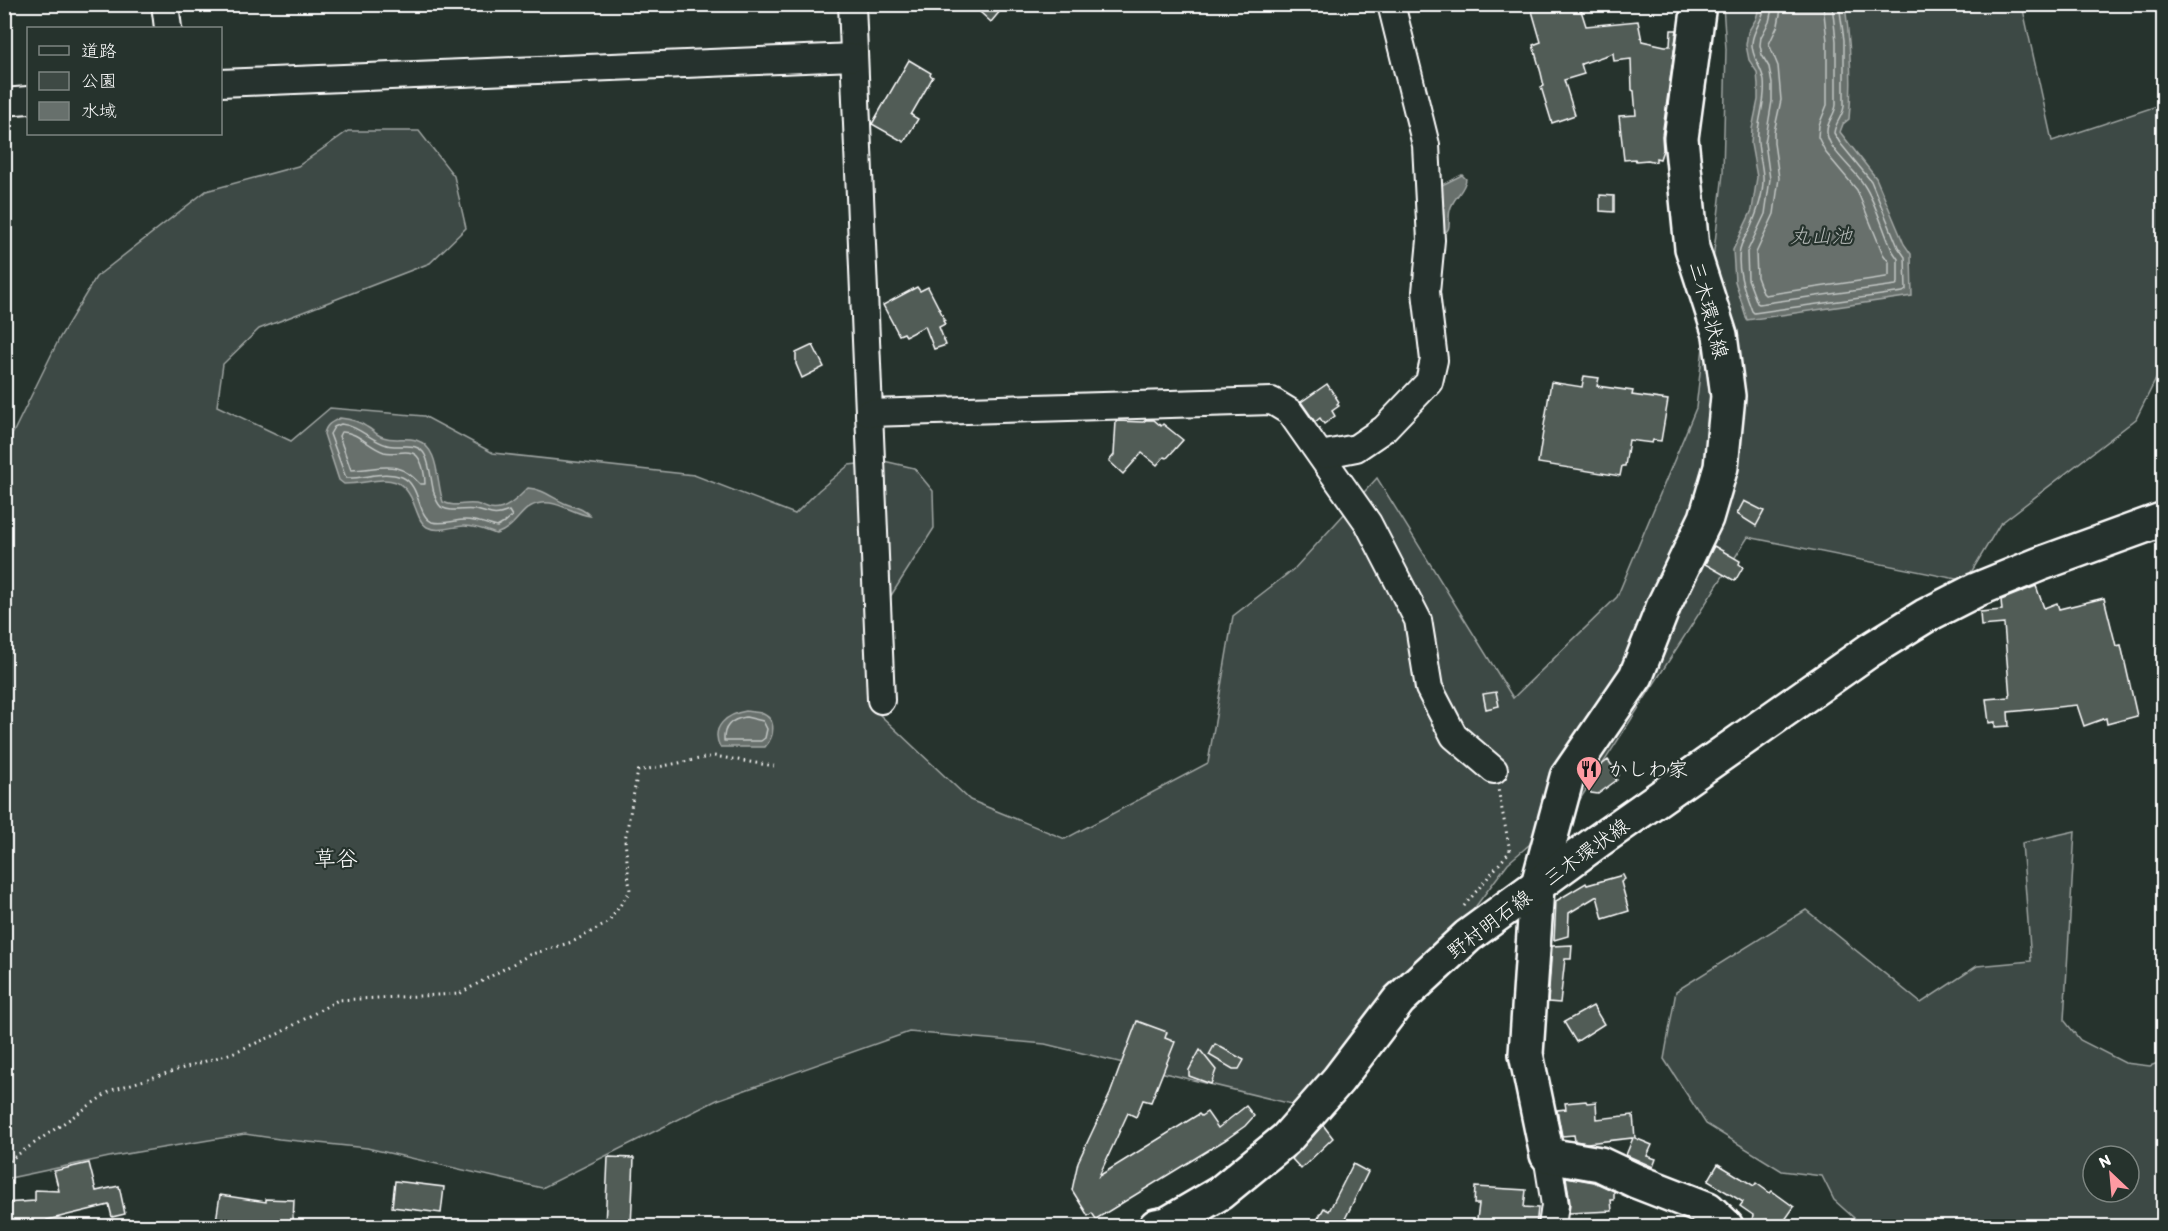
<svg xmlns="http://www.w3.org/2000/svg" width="2168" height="1231" font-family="Itim,'Klee One',sans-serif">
<rect width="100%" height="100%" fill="#26332d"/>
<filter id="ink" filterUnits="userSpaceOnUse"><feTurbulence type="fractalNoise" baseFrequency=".0167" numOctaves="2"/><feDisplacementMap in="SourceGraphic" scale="12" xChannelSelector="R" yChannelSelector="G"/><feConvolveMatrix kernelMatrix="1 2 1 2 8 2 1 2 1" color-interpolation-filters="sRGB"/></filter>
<g filter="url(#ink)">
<g fill="#3e4944" stroke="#9ea4a2" stroke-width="1.5" fill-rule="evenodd">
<polygon points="1723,5 2022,5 2052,141 2163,104 2163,365 2136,419 2000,524 1966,581 1748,537 1577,804 1508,863 1394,1016 1300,1106 1045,1044 909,1032 717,1100 542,1188 367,1148 279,1139 245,1134 114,1156 5,1179 5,446 9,441 60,337 96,277 206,191 298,166 348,131 419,131 454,176 466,228 430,263 259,329 223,364 217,406 291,441 330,408 424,416 493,453 694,475 795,514 819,490 849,465 884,461 914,468 933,491 934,528 864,638 878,713 970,800 1065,839 1208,763 1233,616 1295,568 1377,478 1513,698 1617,597 1696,408 1723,173 1726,49"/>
<path d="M2075,831l-11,189 16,20 45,23 25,3 13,-5v165h-300l-29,-26 -12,-24 -40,-5 -76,-47 -42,-65 12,-68 130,-81 115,93 56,-37 54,-5 -9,-118zM2093,1156h36v36h-36z"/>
</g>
<g fill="#67706c" stroke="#a4a9a7" stroke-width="1.5">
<path d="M1760,4l85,1c5,37 8,76 4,114l-6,5 -3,8 36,46 28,66 7,10 1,42 -165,24 -12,-39 -2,-31 19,-40 5,-33 -6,-33 1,-15 6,-29v-15l-1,-13 -8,-12 -3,-15 2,-13 8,-13z"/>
<path d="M1462,175l4,4c-1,12 -13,18 -16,31 -3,10 4,21 -10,25l-2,-48z"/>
<path d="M340,418c10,1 19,3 27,9 6,3 9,8 16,10 11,4 21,0 33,3 24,7 20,42 27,62 13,6 20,0 33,2 5,1 10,4 14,5 15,3 28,-11 38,-21 15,1 23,9 36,15 10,4 19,5 26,13 -14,-2 -26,-11 -40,-13 -30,-3 -29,23 -54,31 -11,-4 -20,-8 -32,-8 -11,0 -26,7 -37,1 -7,-4 -9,-13 -12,-20 -14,-41 -38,-23 -71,-23l-5,-4 -15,-46c2,-10 8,-12 16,-16z"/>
<path d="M746,711c5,1 11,1 15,2 17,6 13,24 4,34h-45c-10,-20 7,-33 26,-36z"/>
</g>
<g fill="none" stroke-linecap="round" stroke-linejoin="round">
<g stroke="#c2c6c4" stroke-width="1.5">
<path d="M1765,4c-1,16 -12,25 -13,39 -1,14 10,24 12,38 2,18 -4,32 -6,50 -2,16 4,29 5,45 1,17 -6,37 -13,53 -4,6 -8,12 -10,20 -4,21 5,43 12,62l2,2 149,-21 3,-2 -1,-33 -7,-10 -27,-66 -31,-38 -6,-10c1,-11 9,-16 10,-27v-66l-5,-36"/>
<path d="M1773,4l-4,18 -8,15 -1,8 2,10 7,12 3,17v17l-7,42 5,36 -5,35 -18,38 1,27 9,24 2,1 137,-19 2,-2v-24l-6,-9c-9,-20 -16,-47 -28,-65 -8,-15 -38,-36 -37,-54 0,-10 8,-16 9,-26v-64l-4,-37"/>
<polyline points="1782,4 1778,25 1769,44 1778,66 1781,100 1774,132 1774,143 1779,178 1774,214 1756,253 1757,277 1763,293 1765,295 1886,277 1889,275 1889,262 1883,254 1857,190 1826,153 1818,137 1819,125 1827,105 1827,41 1823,4"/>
<path d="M341,424c18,2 29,16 46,21 13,4 30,-5 38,10 8,15 5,41 16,52 12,6 22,1 35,3 16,3 15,8 33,1l3,5 -8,7 -7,4c-11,-3 -20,-7 -32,-7 -10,0 -23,5 -33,2 -15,-6 -11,-37 -30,-45 -19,-7 -37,2 -56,1l-16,-44 4,-7z"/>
<path d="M341,432c16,-1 28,15 43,20 10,3 26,-4 33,4 6,7 8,20 8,28h-5c-24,-26 -38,-15 -69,-14l-12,-34z"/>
<path d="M746,717l17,4 4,8 -2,9 -4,3h-37c-1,-15 8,-22 22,-24z"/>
</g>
</g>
<g fill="#515c57" stroke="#fff" stroke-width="1.5">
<polygon points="971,4 1006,4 991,22"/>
<polygon points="1530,4 1579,4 1586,26 1638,21 1642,41 1665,46 1670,46 1671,30 1677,30 1662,136 1663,150 1660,159 1656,158 1656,162 1648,160 1636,161 1635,159 1624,160 1619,116 1636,115 1634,91 1632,90 1631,59 1614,61 1613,53 1581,64 1584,74 1564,80 1575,115 1552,123 1541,87 1544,86 1541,73 1533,45 1541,42"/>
<polygon points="909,60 931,73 930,75 933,77 911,115 918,119 904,142 872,124"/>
<polygon points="1600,195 1614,196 1614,212 1600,211"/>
<polygon points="917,287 920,291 928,287 945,320 943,321 945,324 939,327 946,345 934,349 925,326 906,336 904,333 899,335 883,305"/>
<polygon points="813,345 824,367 802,378 796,364 796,353"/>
<polygon points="1584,376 1599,378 1597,386 1633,391 1632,395 1668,400 1661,441 1653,440 1652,443 1629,440 1625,466 1622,466 1620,476 1538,463 1551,382 1582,387"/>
<polygon points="1327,384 1339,402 1337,404 1339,406 1332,411 1335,416 1324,424 1320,418 1315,422 1301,402"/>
<polygon points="1146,420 1154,420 1161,426 1163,424 1183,440 1167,458 1164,457 1157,465 1142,453 1123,474 1109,461 1114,455 1116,421 1143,422"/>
<polygon points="1744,501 1764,511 1756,526 1737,514"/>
<polygon points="1714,546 1740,561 1739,564 1743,567 1735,581 1705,564"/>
<polygon points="2036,586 2044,608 2057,603 2059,609 2104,598 2116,646 2121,645 2137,716 2107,724 2106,718 2084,726 2077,705 2008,712 2009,726 1995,727 1995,722 1989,723 1986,699 2010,697 2004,624 1981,626 1980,612 2002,610 2001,600"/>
<polygon points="1496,692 1499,706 1486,709 1483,694"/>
<polygon points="1608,760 1619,775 1615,778 1617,780 1598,794 1591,793 1585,784 1595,770"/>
<polygon points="1623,875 1625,879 1621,882 1629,911 1603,919 1597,896 1569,913 1568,936 1554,940 1556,901 1586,883 1587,885"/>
<polygon points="1572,945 1571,959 1565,959 1560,1003 1548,1002 1552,946"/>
<polygon points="1593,1006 1604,1024 1576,1042 1564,1022"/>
<polygon points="1137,1021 1167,1032 1165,1038 1175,1042 1151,1102 1143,1100 1136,1117 1128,1113 1099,1176 1199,1114 1201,1116 1207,1112 1218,1128 1246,1106 1254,1116 1245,1126 1225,1140 1096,1219 1092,1213 1088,1216 1072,1190 1078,1162 1110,1094"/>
<polygon points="1215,1044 1244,1060 1239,1069 1233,1069 1209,1055"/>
<polygon points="1200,1050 1216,1070 1211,1084 1189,1076 1189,1070"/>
<polygon points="1586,1101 1587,1103 1596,1102 1597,1119 1633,1115 1635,1138 1652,1145 1647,1156 1656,1159 1653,1167 1626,1155 1633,1138 1587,1143 1575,1141 1574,1135 1562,1136 1557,1110 1566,1109 1565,1103"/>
<polygon points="1323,1125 1333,1138 1301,1169 1292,1159"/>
<polygon points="608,1157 634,1158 631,1227 605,1227"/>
<polygon points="89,1163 96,1191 119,1186 125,1214 112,1217 109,1205 47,1220 49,1227 4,1227 4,1203 35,1201 35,1190 59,1191 54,1171"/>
<polygon points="1353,1164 1368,1172 1341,1227 1329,1227 1317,1220 1324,1208 1329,1211"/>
<polygon points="1718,1164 1754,1186 1756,1183 1770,1193 1772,1191 1794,1207 1780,1227 1760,1227 1752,1220 1753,1215 1740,1206 1743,1202 1708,1181"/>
<polygon points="1566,1177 1594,1182 1614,1191 1614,1200 1611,1200 1612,1211 1569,1213 1570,1203"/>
<polygon points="395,1181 444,1187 441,1213 392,1207"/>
<polygon points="1475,1187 1526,1190 1524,1207 1538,1208 1536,1227 1476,1227 1479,1204 1474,1204"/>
<polygon points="220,1195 266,1202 266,1199 294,1200 293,1221 249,1219 248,1225 216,1221"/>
</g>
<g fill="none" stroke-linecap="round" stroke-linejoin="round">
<g stroke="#fff" stroke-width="30">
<g id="minor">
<polyline points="165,4 168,28"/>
<polyline points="852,4 881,700"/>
<polyline points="220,83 854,57"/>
<polyline points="4,102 28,100"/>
<polyline points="869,413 1272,401 1290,412 1368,523 1418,620 1429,688 1454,736 1494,770"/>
<polyline points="1321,455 1356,448 1384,429 1429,382 1434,360 1426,292 1431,240 1426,145 1391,4"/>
<polyline points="1547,1155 1555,1205 1552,1226"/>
</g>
</g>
<g stroke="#fff" stroke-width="38">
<g id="major">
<polyline points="1699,4 1681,138 1692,248 1720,335 1728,396 1721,467 1706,518 1664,605 1636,676 1567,777 1537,888 1526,1054 1547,1155 1600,1164 1636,1181 1708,1209 1726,1226"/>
<polyline points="1156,1226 1167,1224 1220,1193 1286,1139 1338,1080 1399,1000 1468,936 1598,841 1870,650 1925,616 1976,590 2040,564 2164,519"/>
</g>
</g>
<g stroke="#fff" stroke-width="3" stroke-dasharray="1.5 4.5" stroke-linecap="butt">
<polyline points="1464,906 1510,851 1498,789"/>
<polyline points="4,1164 112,1090 232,1053 278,1034 338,1000 459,994 529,955 572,942 608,923 630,891 625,840 638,771 714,756 774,766"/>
</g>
<use href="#minor" stroke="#26332d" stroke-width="26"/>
<use href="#major" stroke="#26332d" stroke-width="33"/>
</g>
</g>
<defs>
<g id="restaurant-pin" transform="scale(1.35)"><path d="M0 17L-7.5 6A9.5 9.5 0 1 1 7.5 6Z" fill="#ff9aa2" stroke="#26332d"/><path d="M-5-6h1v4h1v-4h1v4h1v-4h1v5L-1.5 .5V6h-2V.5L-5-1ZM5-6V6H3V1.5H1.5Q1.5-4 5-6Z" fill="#111"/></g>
</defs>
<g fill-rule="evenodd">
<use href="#restaurant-pin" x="1589" y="769"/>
</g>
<g text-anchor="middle" stroke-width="4.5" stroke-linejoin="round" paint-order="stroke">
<g font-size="20" fill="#fff" stroke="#26332d">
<text transform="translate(1709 310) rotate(75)" y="7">三木環状線</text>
<text transform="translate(1586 852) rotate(-36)" y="7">三木環状線</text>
<text transform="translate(1489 924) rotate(-37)" y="7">野村明石線</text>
</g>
<g font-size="20" fill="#fff" stroke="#26332d" text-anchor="start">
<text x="1608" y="776">かしわ家</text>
</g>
<g font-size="21" font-style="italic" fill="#b3b8b6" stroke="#26332d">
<text x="1821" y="243">丸山池</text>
</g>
<g font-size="22" fill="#fff" stroke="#26332d">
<text x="336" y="866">草谷</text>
</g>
</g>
<rect width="2168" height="1231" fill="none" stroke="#26332d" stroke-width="24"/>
<rect x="12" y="12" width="2144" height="1207" fill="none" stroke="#fff" stroke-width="2" filter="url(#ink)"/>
<rect x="27" y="27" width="195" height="108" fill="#26332d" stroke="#7d8581" stroke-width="1.5"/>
<rect x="39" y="46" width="30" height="9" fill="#26332d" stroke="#7d8581" stroke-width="1.5"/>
<text x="81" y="57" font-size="18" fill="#ffffff">道路</text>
<rect x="39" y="72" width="30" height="18" fill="#3e4944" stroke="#7d8581" stroke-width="1.5"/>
<text x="81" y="87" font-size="18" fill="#ffffff">公園</text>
<rect x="39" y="102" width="30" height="18" fill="#67706c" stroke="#7d8581" stroke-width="1.5"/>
<text x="81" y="117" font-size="18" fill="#ffffff">水域</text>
<g transform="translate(2111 1174) rotate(334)"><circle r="28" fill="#26332d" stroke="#7d8581" stroke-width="1.5"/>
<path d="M0-4.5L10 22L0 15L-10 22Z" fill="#ff9aa2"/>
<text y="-9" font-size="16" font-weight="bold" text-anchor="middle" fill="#ffffff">N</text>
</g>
</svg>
